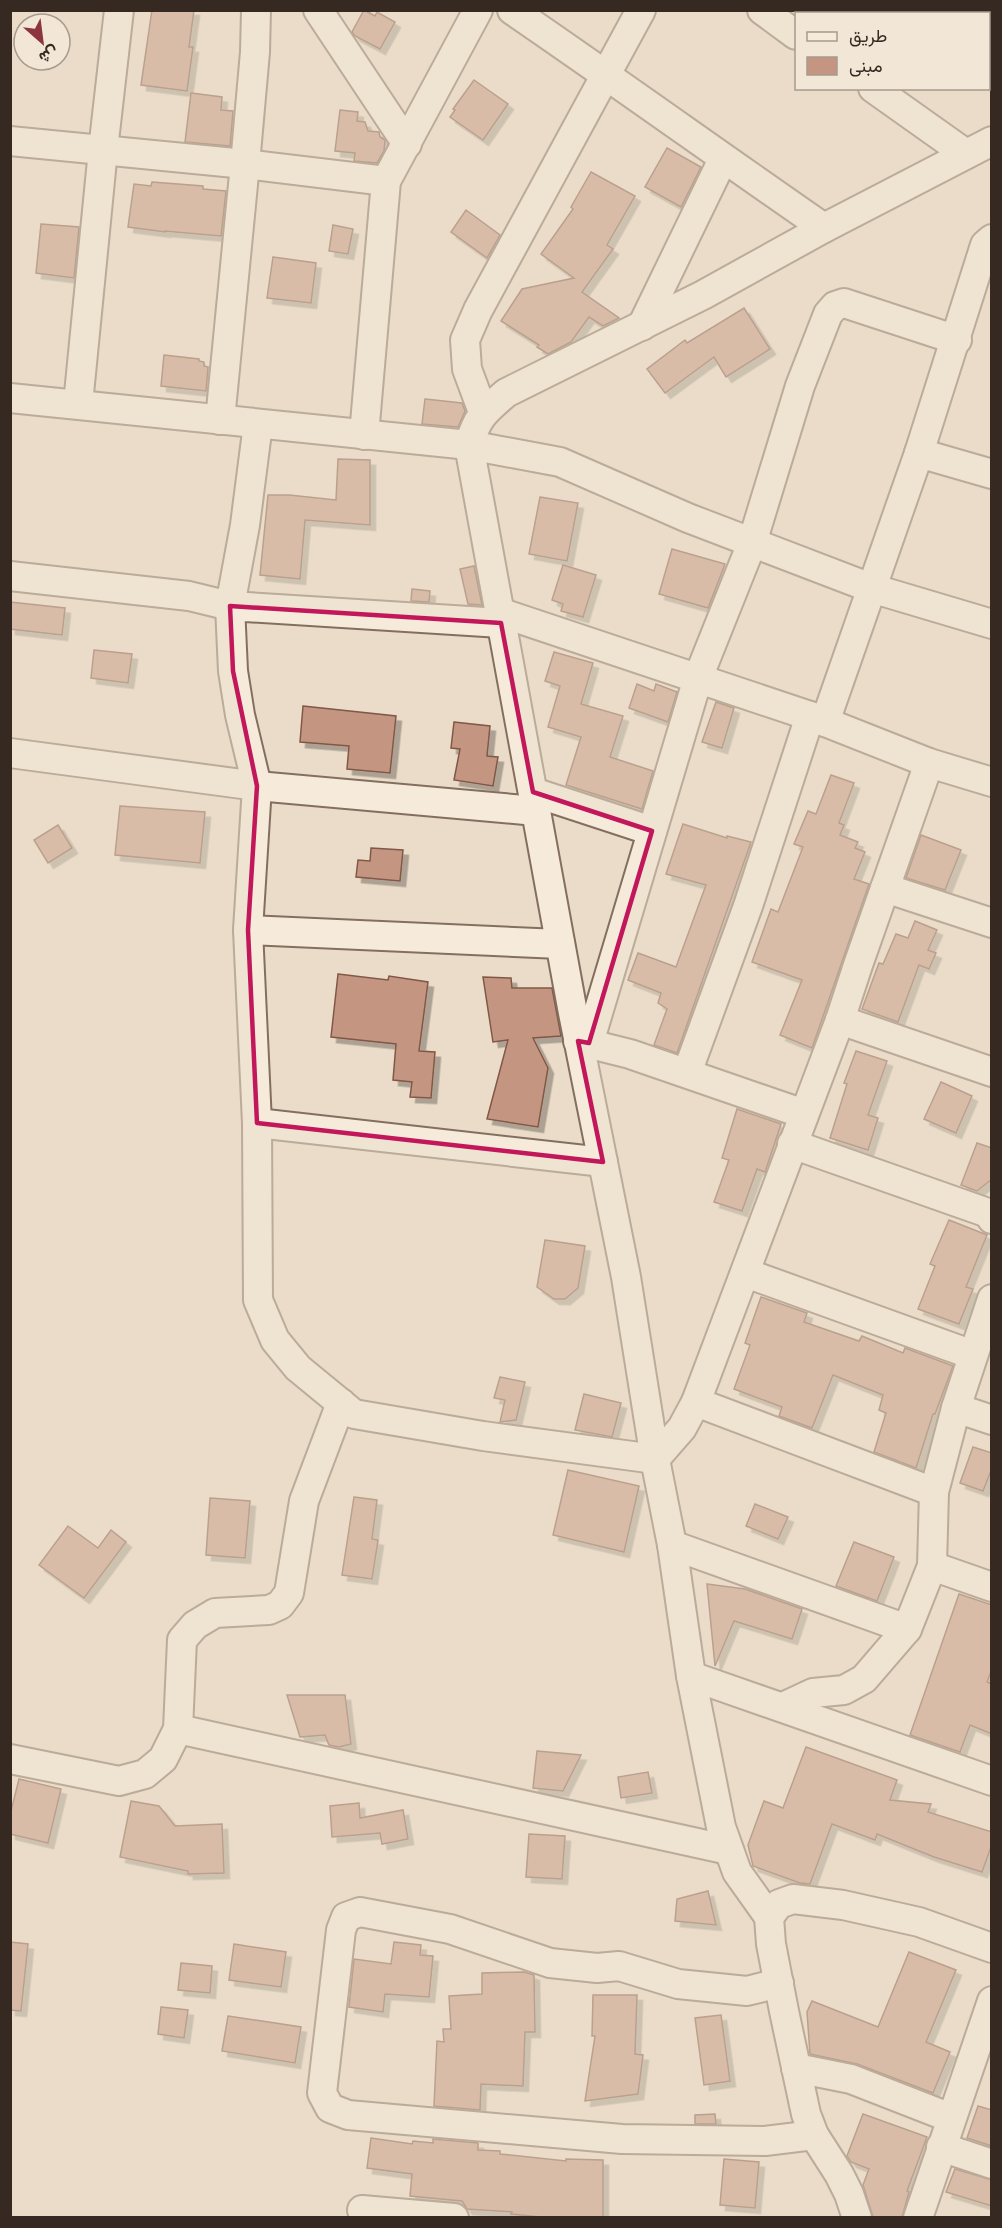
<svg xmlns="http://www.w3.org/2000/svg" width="1002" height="2228" font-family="Bitter,Vazirmatn,serif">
<defs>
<filter id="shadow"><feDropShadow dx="5.5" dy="5.5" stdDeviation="0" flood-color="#0004"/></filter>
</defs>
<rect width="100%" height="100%" fill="#eadcc8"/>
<g fill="#c49682" stroke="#815847" stroke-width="1.5" filter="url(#shadow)">
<polygon points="152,10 194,10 189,47 193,47 187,91 141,85"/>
<polygon points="364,10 375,16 377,12 395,22 380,49 355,36 352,32"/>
<polygon points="474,80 508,104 483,140 450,117 455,110 453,109"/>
<polygon points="191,93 222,97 221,110 233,111 230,146 185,142"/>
<polygon points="340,110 358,112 357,121 365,122 368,131 379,132 380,137 385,140 384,151 377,163 354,161 355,153 335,151"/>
<polygon points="667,148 701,167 681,207 645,187"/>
<polygon points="591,172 635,196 607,245 613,249 582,292 619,318 603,326 589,317 571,342 548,354 537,347 539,345 501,321 522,289 574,278 541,254 573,209 571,207"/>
<polygon points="152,182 203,186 203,189 226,191 221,236 165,231 165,232 128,227 134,184 151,186"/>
<polygon points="466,210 500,235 487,258 451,232"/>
<polygon points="41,224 79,227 74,278 36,273"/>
<polygon points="333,225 353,229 348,254 329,251"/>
<polygon points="273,257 316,263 311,303 267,298"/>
<polygon points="744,308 770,349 726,377 714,357 665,393 647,369 685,340 687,343"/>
<polygon points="164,355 199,359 199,361 204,362 204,366 208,367 206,391 161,386"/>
<polygon points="425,399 462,403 465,411 458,427 422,424"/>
<polygon points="338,459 370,460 370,525 305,520 300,579 260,575 268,495 289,495 336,500"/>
<polygon points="540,497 578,503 567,561 529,554"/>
<polygon points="672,549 725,564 708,608 659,594"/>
<polygon points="563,565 596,575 583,617 561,611 563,604 552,600"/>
<polygon points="474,566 482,605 468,604 460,569"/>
<polygon points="412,589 430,591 429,602 411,601"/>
<polygon points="10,602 65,608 62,635 10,629"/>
<polygon points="94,650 132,654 128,683 91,678"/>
<polygon points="554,652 593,663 581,704 623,716 610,757 653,771 642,809 566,785 581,737 548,727 560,686 545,681"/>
<polygon points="637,684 654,691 656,684 677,692 668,722 629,708"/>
<polygon points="716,702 734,708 722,748 702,742"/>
<polygon points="303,706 396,716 390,773 347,769 349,746 300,742"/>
<polygon points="454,722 490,726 487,756 498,757 493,786 454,780 460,749 451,748"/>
<polygon points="831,775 854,783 839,823 844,825 840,835 858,842 855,848 865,852 854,879 869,884 812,1048 780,1035 802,980 752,962 771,909 778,912 803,847 794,844 808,811 816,814"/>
<polygon points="120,806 205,812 200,863 115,855"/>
<polygon points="683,824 727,838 727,836 751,842 677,1053 654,1045 667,1009 658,1003 661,993 628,980 638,953 676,967 706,885 666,874"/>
<polygon points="58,825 72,848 48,863 34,840"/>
<polygon points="921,835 961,850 945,890 906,878"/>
<polygon points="371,848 403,850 400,881 356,877 358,860 370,861"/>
<polygon points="915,921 937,930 928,950 936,953 929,969 919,965 898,1022 862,1009 879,963 883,964 896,934 908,938"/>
<polygon points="338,974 388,980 389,976 428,982 419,1051 435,1052 431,1098 410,1097 412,1082 393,1080 396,1044 331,1037"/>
<polygon points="483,977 511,978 512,988 552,988 561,1036 533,1038 548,1068 538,1127 487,1119 508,1040 493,1042"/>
<polygon points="856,1051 887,1061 868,1115 878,1118 868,1150 830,1138 847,1084 844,1083"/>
<polygon points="941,1082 972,1096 956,1133 924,1119"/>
<polygon points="737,1109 781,1124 765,1172 757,1169 742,1211 714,1202 729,1160 722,1158"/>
<polygon points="977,1143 992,1148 992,1179 977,1191 961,1185"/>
<polygon points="949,1220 987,1235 966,1287 973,1289 959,1324 918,1309 935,1266 930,1264"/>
<polygon points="545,1240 585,1246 578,1288 565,1299 554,1299 537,1287"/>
<polygon points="761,1297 807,1313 804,1322 859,1341 862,1336 903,1353 905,1348 953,1366 935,1414 933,1414 916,1468 874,1452 886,1413 879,1410 883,1395 833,1375 812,1428 779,1416 782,1407 734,1389 750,1345 745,1343"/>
<polygon points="500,1377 525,1382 516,1420 500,1422 505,1400 494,1398"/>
<polygon points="584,1394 621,1403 612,1437 575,1430"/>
<polygon points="973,1447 992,1453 992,1468 983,1491 960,1483"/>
<polygon points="568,1470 639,1486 624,1552 553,1535"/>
<polygon points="354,1497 377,1500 372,1539 378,1540 372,1579 342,1575"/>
<polygon points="210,1498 250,1501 245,1558 206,1555"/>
<polygon points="755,1504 788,1517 778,1539 746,1526"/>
<polygon points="68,1526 98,1548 111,1530 126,1542 84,1598 39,1565"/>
<polygon points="854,1542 894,1557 877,1601 836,1586"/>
<polygon points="707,1584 745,1589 802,1609 792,1639 734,1621 715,1666"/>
<polygon points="959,1594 992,1605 992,1669 987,1682 992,1684 992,1734 970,1725 960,1752 910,1735"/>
<polygon points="287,1695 345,1695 351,1744 339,1747 329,1745 325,1735 300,1737"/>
<polygon points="806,1747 897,1780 890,1800 931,1804 928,1812 992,1832 992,1844 982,1872 934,1857 877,1834 875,1840 832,1824 810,1884 800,1883 753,1866 748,1845 764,1801 783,1808"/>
<polygon points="537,1751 581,1755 563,1791 533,1788"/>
<polygon points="648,1772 652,1793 621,1798 618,1777"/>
<polygon points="19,1779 61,1789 48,1843 10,1834 10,1815"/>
<polygon points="131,1801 159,1806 175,1826 222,1824 224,1873 188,1874 188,1871 120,1857"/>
<polygon points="359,1803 360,1818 403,1810 408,1839 382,1844 380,1833 332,1837 330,1806"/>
<polygon points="529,1834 565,1836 562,1879 526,1877"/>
<polygon points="708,1891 716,1925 675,1921 677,1899"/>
<polygon points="10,1942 28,1944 21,2011 10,2010"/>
<polygon points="394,1942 421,1945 420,1955 433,1956 429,1997 385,1994 383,2012 349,2007 354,1959 391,1964"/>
<polygon points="234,1944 286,1952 281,1987 229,1980"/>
<polygon points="909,1952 956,1970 926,2042 950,2052 933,2093 857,2064 810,2054 807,2012 812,2001 878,2027"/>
<polygon points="181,1963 212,1966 210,1993 178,1990"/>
<polygon points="524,1972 534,1975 535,2032 525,2032 523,2086 481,2084 480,2110 434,2106 437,2041 444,2042 443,2029 451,2029 449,1996 482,1994 482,1973"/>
<polygon points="593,1995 637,1995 635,2054 643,2055 638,2094 585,2101 595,2036 592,2036"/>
<polygon points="161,2007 188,2010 184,2038 158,2034"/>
<polygon points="721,2015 730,2081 704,2085 695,2018"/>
<polygon points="228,2016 301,2027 295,2063 222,2051"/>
<polygon points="978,2106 992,2110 992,2146 967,2138"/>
<polygon points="715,2114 716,2124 695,2124 695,2115"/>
<polygon points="863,2114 927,2137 907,2191 909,2192 902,2217 873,2217 863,2185 869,2169 851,2162 847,2156"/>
<polygon points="371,2138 412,2144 413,2141 433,2143 433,2139 478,2143 478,2150 500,2151 500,2154 566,2161 566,2159 603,2160 603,2217 541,2217 511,2214 512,2212 467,2209 462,2201 410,2196 412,2174 367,2168"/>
<polygon points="724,2159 759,2162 755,2208 720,2205"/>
<polygon points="955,2169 992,2180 992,2206 946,2192"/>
</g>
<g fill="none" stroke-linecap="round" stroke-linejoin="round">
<g stroke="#846f5f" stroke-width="32">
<g id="minor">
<polyline points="318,10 407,144"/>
<path d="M512,10c105,72 208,146 312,218"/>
<polyline points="762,10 796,35"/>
<polyline points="873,88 966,154"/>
<polyline points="10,141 245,164 386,181"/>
<polyline points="642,326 723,159"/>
<polyline points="10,398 469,445 560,462 688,518 871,588 992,624"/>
<polyline points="78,404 103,150 119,10"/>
<polyline points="483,412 467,369 465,340 478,310 641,10"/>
<polyline points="220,420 245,164 255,52 256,10"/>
<polyline points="364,435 386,181 478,10"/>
<polyline points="919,453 992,474"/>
<polyline points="10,576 189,596 230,606 245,525 258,424"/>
<polyline points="499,612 810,716 929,763 992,782"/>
<polyline points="501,623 230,606 233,671 240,715 257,786 248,930 257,1123 258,1300 275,1340 298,1368 354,1414 483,1436 655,1459 682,1428 696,1402 840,1020 858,965 929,763"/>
<polyline points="825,722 919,453 985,245 992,239"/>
<polyline points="10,753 257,786 536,811"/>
<polyline points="533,792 652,831"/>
<polyline points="885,888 992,923"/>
<polyline points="248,930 560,944"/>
<polyline points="840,1020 992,1072"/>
<polyline points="578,1041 630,1054 804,1114"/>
<polyline points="589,1043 698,678 752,543 800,386 828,314 835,306 844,303 957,340"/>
<polyline points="687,1073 748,906 810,716"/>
<polyline points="257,1123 603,1162"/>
<polyline points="792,1144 988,1213 992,1219"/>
<polyline points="746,1273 973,1355"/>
<polyline points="696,1402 934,1492"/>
<polyline points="956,1408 992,1420"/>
<polyline points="672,1545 907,1629"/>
<polyline points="932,1566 992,1587"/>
<polyline points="691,1676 992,1781"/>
<polyline points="783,1707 813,1693 844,1690 864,1679 907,1629 932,1566 934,1492 956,1408 992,1299"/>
<polyline points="178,1729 729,1850"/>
<polyline points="10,1759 119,1781 145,1774 163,1759 178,1729 182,1640 195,1625 215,1613 269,1610 280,1605 289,1593 304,1501 341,1403"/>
<polyline points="769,1917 779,1904 793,1899 843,1905 919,1922 992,1948"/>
<polyline points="779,1983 747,1991 678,1984 619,1966 597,1968 550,1963 450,1929 360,1912 346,1917 341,1930 322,2093 330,2108 348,2115 622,2139 765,2141 814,2135"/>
<polyline points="796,2068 851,2079 951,2118"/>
<polyline points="941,2147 992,2164"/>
<polyline points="362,2210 454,2218"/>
<path d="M857,2218l-8,-24 -10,-20 -25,-39 -8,-21 -22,-103 -13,-67 -2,-27 -32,-45 -16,-45 -30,-151 -19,-131 -17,-86 -29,-182 -53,-264 -104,-568c8,-28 15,-33 37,-52l197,-98 121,-67 168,-87"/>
<polyline points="918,2218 992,2001"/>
</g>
</g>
<use href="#minor" stroke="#f6ebdb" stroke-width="28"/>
</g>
<path d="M0 0H1002V2228H0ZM230,606l271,17 32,169 119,39 -63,212 -11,-2 25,121 -346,-39 -9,-193 9,-144 -24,-115z" fill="#eadcc8" fill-opacity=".55" fill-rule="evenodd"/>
<path fill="none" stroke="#c2185b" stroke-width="4.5" stroke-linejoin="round" d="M230,606l271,17 32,169 119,39 -63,212 -11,-2 25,121 -346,-39 -9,-193 9,-144 -24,-115z"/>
<rect width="1002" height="2228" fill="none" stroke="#362921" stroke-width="24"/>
<rect x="795" y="12" width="195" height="78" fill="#f2e7d7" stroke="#a79b8e" stroke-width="1.5"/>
<rect x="807" y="32" width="30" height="9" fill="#f6ebdb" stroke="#a79b8e" stroke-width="1.5"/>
<text x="849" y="42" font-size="18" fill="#362921">طريق</text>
<rect x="807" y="57" width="30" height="18" fill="#c49682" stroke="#a79b8e" stroke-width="1.5"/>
<text x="849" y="72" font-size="18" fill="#362921">مبنى</text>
<g transform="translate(42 42) rotate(152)"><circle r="28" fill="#f2e7d7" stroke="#a79b8e" stroke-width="1.5"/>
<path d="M0-4.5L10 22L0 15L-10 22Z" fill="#8d353f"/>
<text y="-9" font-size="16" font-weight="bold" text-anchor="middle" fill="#362921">ش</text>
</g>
</svg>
